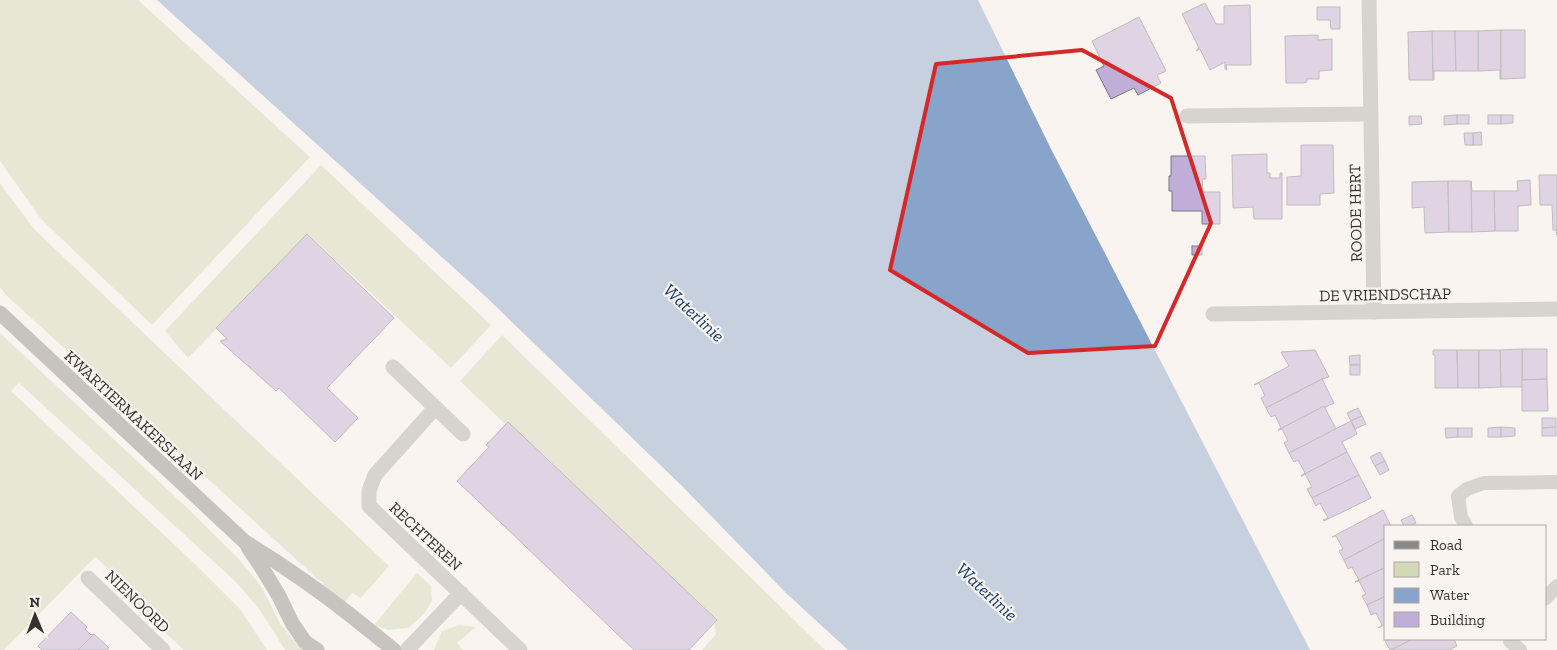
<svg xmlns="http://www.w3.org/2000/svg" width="1557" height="650" font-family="'Zilla Slab',serif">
<rect width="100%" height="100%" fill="#f9f4ef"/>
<g fill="#d3d8b6">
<polygon points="0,0 138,0 310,157 152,325 41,219 0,161"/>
<polygon points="321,165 491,325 451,368 308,234 188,358 165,331"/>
<polygon points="0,183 34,229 389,566 361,598 352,593 344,603 6,295 0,287"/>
<polygon points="0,333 182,503 238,558 261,586 281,625 302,650 285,650 260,610 236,582 19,383 11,391 197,566 240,609 267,650 184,650 121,592 129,587 95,557 4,650 0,650"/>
<polygon points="502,335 825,650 702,650 716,634 714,622 460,381"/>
<polygon points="417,573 431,586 432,601 424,614 408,628 388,630 374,625"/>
<polygon points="459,625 476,627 457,643 463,650 434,650 442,631"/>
</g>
<polygon fill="#88a4ca" points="157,0 978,0 1051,149 1310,650 848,650 786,593 682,486 485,296"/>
<g fill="#c0add8" stroke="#7a787e">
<polygon points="1205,3 1216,24 1224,24 1224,6 1250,5 1251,65 1226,65 1227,70 1225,69 1225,62 1210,70 1200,49 1196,51 1199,48 1182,14"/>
<polygon points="1317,7 1340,7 1340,29 1331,29 1330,20 1317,20"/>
<polygon points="1139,17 1166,71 1157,75 1161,83 1138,95 1134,88 1111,99 1096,70 1104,66 1092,41"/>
<polygon points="1501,30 1501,79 1500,79 1500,70 1478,71 1478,31"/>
<polygon points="1501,30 1525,30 1525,78 1501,79"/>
<polygon points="1432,31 1455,31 1456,71 1434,71 1434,80 1433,80"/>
<polygon points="1432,31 1433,80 1409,80 1408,32"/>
<polygon points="1455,31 1478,31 1478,71 1456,71"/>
<polygon points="1318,35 1318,40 1332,39 1332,70 1319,71 1319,79 1307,79 1307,82 1303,83 1286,83 1285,36"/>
<rect x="1457" y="115" width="12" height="9"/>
<polygon points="1457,115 1457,124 1444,125 1444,116"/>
<rect x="1488" y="115" width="13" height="9"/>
<polygon points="1501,115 1513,115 1513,123 1501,124"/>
<polygon points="1409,116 1421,116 1422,124 1409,125"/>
<polygon points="1481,132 1482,145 1473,145 1473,133"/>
<polygon points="1464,133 1473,133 1473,145 1465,145"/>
<polygon points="1301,145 1333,145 1334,193 1320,194 1320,205 1287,205 1287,177 1301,176"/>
<polygon points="1267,154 1267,173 1270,173 1270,178 1280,178 1280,173 1282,173 1282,219 1254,219 1253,207 1233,208 1232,155"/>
<polygon points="1171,156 1205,156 1206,179 1202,179 1203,192 1220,192 1220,224 1202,224 1202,211 1172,211 1172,191 1169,191 1169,176 1171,176"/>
<polygon points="1539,175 1557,175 1557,235 1556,230 1553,230 1552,205 1540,205"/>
<polygon points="1530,180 1531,205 1518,206 1518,231 1495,231 1494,191 1518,191 1517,181"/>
<polygon points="1448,181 1449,232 1425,233 1424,207 1412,208 1412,182"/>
<polygon points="1448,181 1471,181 1472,232 1449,232"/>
<polygon points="1471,181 1472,191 1494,191 1495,231 1472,232"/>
<polygon points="307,234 394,318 327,388 358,418 335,442 279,388 276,391 220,341 227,339 216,328"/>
<rect x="1192" y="246" width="10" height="9"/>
<polygon points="1522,349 1547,349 1547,379 1522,380"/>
<polygon points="1522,349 1522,387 1501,387 1500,350"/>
<polygon points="1315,350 1329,377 1322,379 1266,408 1261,398 1265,396 1259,383 1254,385 1289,366 1281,352"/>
<polygon points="1433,350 1457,350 1458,388 1435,388 1435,355 1433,355"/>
<polygon points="1457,350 1479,350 1479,388 1458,388"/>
<polygon points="1479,350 1500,350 1501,387 1479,388"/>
<polygon points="1360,355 1360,365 1350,365 1349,356"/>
<rect x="1350" y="365" width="10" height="10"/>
<polygon points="1322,379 1334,403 1278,430 1281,428 1275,415 1271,417 1266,408"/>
<polygon points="1547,379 1548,411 1522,411 1522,380"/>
<polygon points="1324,406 1336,429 1289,453 1284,443 1288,441 1282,429 1278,430"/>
<polygon points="1358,408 1362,416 1351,421 1347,413"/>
<polygon points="1362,416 1366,424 1355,429 1351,421"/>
<polygon points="1542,418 1556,418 1556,427 1542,428"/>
<polygon points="1351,421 1357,434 1342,442 1347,452 1301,476 1305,473 1298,460 1294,462 1289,453"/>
<polygon points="508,422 717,620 689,650 634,650 457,481 489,447 486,445"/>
<polygon points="1501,427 1501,437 1488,437 1488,428"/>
<polygon points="1501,427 1515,428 1515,436 1501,437"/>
<polygon points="1556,427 1556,436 1542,436 1542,428"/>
<polygon points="1445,428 1458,428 1458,437 1446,438"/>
<rect x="1458" y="428" width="14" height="9"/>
<polygon points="1347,452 1359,475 1312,498 1307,489 1312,487 1305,474 1301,476"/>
<polygon points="1380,452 1385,461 1375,466 1370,457"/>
<polygon points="1385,461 1389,470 1380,475 1375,466"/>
<polygon points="1359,475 1371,498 1324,521 1323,520 1328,518 1320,503 1316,506 1312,498"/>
<polygon points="1383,510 1391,526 1386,526 1386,538 1344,560 1339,551 1343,549 1336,536 1332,537"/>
<polygon points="1412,515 1416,523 1410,526 1404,526 1401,520"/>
<polygon points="1386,538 1386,567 1355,582 1359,580 1352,567 1348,569 1344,560"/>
<polygon points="1386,567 1386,596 1367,605 1362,596 1366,594 1359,581 1355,582"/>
<polygon points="1386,596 1386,624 1378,628 1382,625 1376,613 1371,615 1367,605"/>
<polygon points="71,612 87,627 85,629 91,635 94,634 78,650 42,650 38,646"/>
<polygon points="94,634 109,648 107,650 78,650"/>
<polygon points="1389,639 1413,639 1391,650 1390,650 1385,641"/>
<polygon points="1413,639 1454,639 1457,646 1449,650 1391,650"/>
</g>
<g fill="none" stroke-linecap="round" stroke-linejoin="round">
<g stroke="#adaca9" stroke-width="14">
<polyline points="1466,526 1461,517 1458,496 1467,489 1484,483 1557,482"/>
<polyline points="1546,598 1557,586"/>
<polyline points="1512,639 1510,641 1520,650"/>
</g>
<g stroke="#adaca9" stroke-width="15">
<polyline points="1369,0 1374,312"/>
<polyline points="1187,116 1371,114"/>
<polyline points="1213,314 1557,309"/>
<polyline points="393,367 463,434"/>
<polyline points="435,408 375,475 369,491 369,506 520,650"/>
<polyline points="88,578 163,650"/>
<polyline points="407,650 461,593"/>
</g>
<g stroke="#8b8985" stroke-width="15">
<path d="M0,313l245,229c36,22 71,46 104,72 15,12 30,24 45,36"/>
<polyline points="248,547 262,568 279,596 292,623 305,642 317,650"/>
</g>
</g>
<path d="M0 0H1557V650H0ZM1082,50l89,48 40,125 -56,123 -127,7 -138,-83 46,-206z" fill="#f9f4ef" fill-opacity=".55" fill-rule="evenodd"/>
<path fill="none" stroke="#d62828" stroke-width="4" stroke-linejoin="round" d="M1082,50l89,48 40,125 -56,123 -127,7 -138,-83 46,-206z"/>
<g text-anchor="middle" stroke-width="4.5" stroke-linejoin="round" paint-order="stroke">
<g font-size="16" fill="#353231" stroke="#f9f4ef">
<text transform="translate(1355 213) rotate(-91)" y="6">ROODE HERT</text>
<text transform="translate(1385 294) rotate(-1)" y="6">DE VRIENDSCHAP</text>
<text transform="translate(134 415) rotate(43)" y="6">KWARTIERMAKERSLAAN</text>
<text transform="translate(426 536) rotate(43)" y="6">RECHTEREN</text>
<text transform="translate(138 601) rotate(44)" y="6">NIENOORD</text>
</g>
<g font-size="18" font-style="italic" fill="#163c6c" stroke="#f9f4ef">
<text transform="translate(694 313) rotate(43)" y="6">Waterlinie</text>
<text transform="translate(987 592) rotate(43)" y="6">Waterlinie</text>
</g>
</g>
<rect x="1384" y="525" width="162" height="115" fill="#f9f4ef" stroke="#aba6a3"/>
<rect x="1394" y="541" width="25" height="8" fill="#8b8985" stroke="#aba6a3"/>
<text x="1430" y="550" font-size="15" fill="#353231">Road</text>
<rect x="1394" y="562" width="25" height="15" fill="#d3d8b6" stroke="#aba6a3"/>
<text x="1430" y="575" font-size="15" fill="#353231">Park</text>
<rect x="1394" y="588" width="25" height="15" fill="#88a4ca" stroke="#aba6a3"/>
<text x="1430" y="600" font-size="15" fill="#353231">Water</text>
<rect x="1394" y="612" width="25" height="15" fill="#c0add8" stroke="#aba6a3"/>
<text x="1430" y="625" font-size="15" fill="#353231">Building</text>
<g transform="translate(35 615) rotate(359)" stroke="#f9f4ef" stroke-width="4" paint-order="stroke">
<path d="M0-4L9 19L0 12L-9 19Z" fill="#353231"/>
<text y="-8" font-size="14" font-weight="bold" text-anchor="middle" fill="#353231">N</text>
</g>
</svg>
